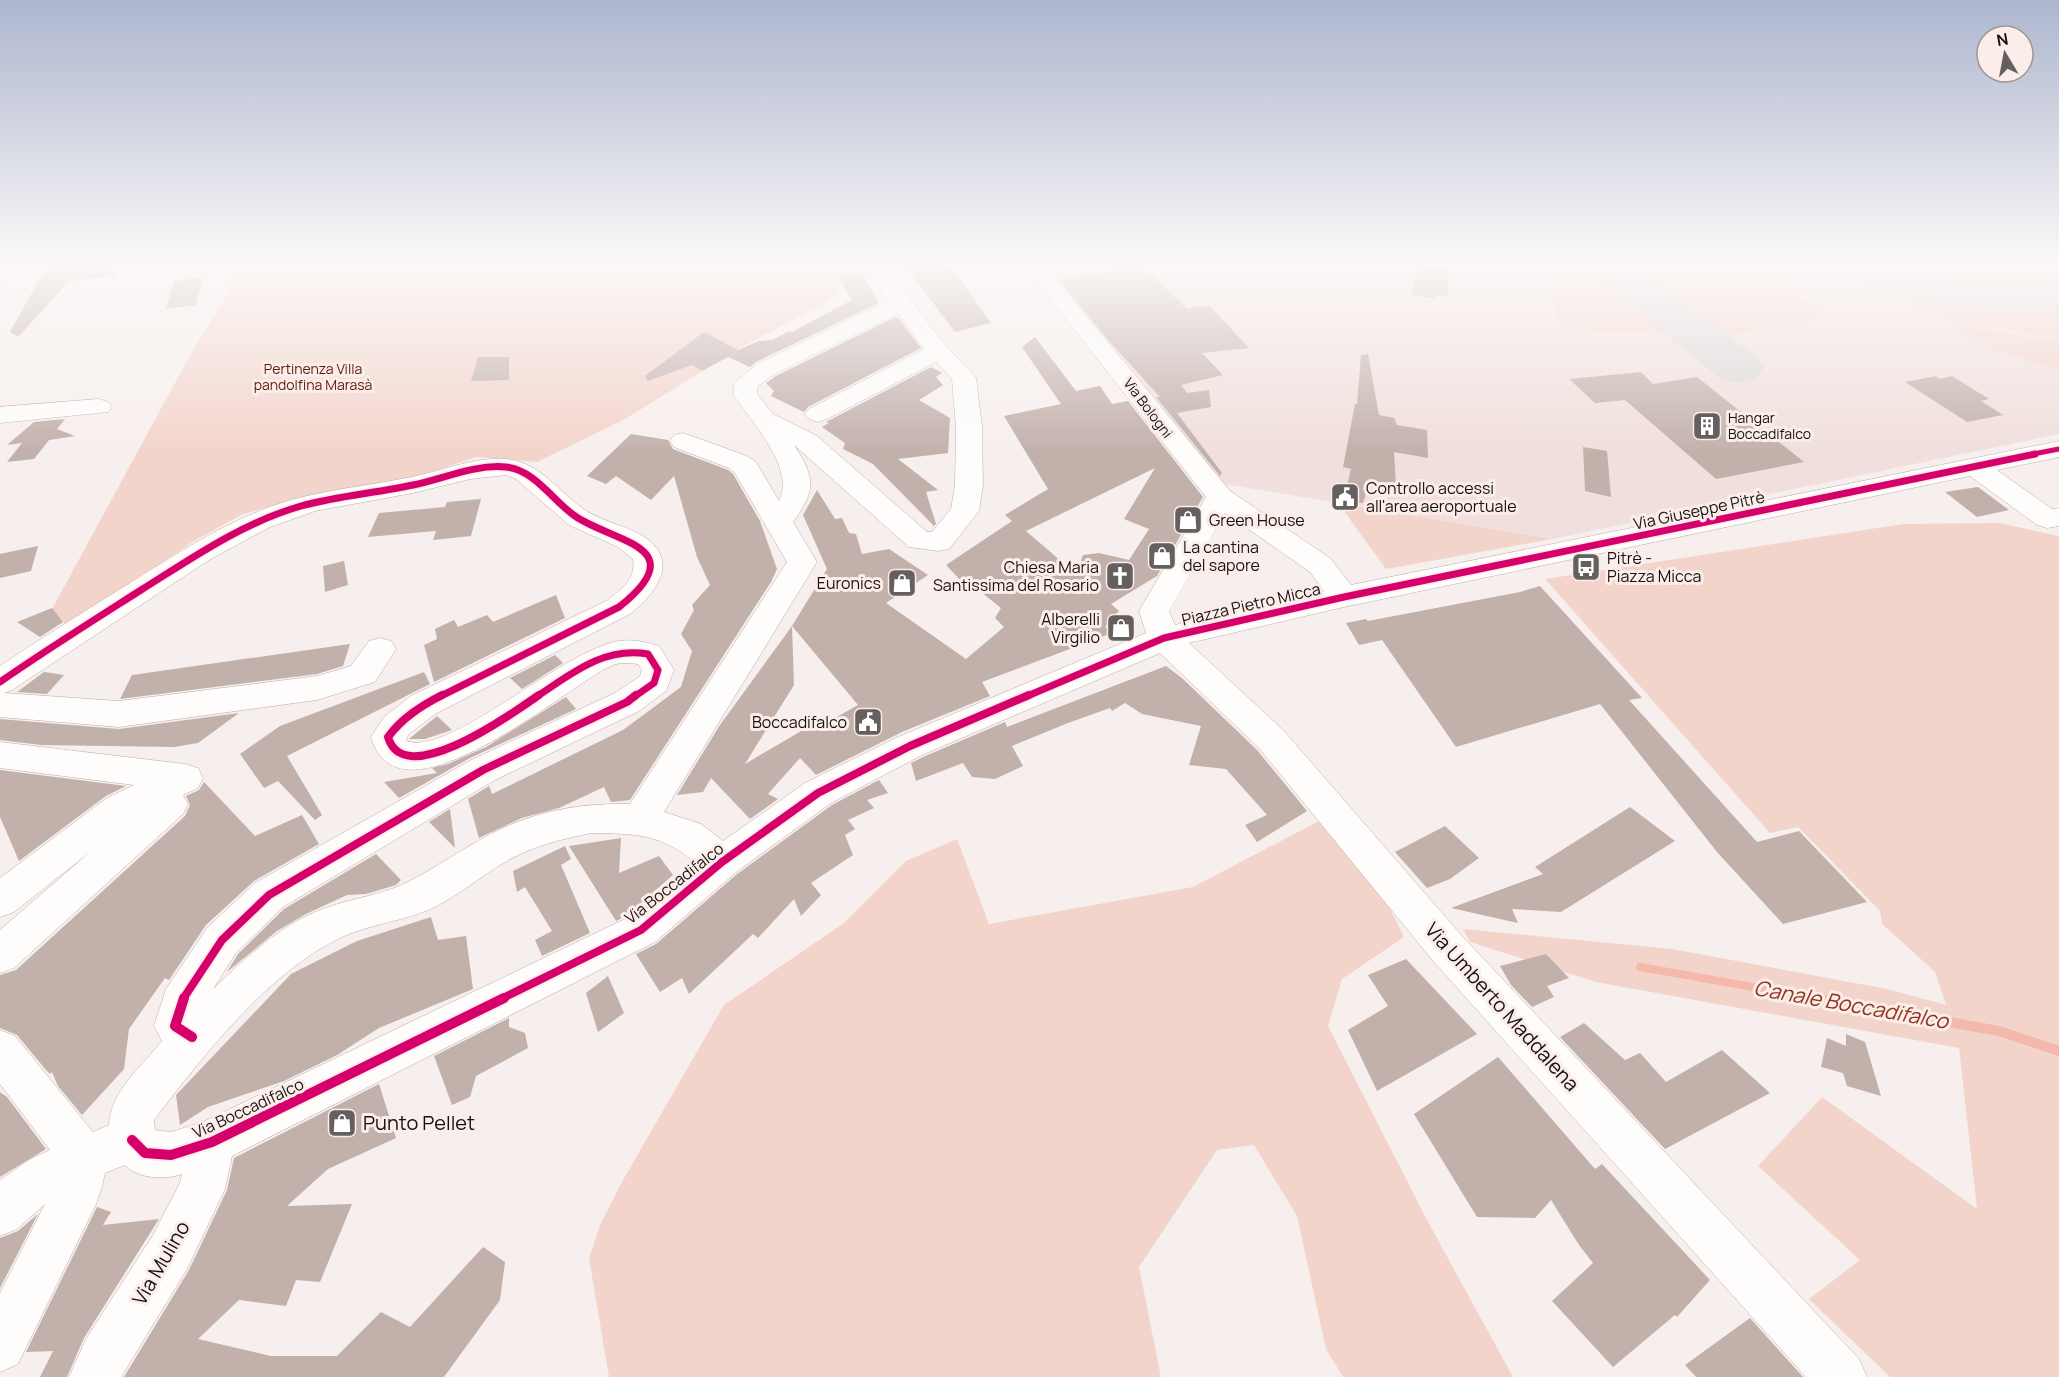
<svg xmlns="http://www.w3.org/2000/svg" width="2059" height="1377" font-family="Manrope,sans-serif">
<rect width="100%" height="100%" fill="#f7efed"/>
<polygon fill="#f0dfdc" points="1039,262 2059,262 2059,434 1552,539 1213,482"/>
<g fill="#f3d4cb">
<polygon points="246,262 822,262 840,288 830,301 743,346 625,419 537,462 476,457 415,478 291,500 241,515 194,541 67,627 52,609 188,359"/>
<polygon points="1545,262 1588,262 1682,332 1686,338 1678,339 1654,330 1636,332 1562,330 1559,326 1550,272"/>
<polygon points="1667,262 1783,262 1752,267 1822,312 1823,316 1808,323 1712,337 1700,335 1633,284 1628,273 1643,266"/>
<path d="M1875,262h184v24c-61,-3 -128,4 -184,-24z"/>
<polygon points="1914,301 2059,307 2059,338 1959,322 1928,314 1911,303"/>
<polygon points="1952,327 1979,329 2059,342 2059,371 1993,349"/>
<polygon points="1338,503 1552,539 1386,569"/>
<polygon points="1999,523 2059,536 2059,1377 1890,1377 1809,1299 1860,1260 1758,1166 1822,1097 1977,1209 1959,1048 1596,982 1470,942 1463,929 1672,949 1887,989 1946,1005 1935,972 1882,924 1880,911 1798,827 1770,833 1545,579 1903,524"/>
<polygon points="1319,821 1381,890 1404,937 1342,979 1328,1026 1427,1220 1513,1377 1343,1377 1326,1349 1297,1216 1254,1145 1217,1150 1139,1267 1161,1377 609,1377 589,1258 601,1223 623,1180 724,1005 844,923 906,861 957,839 989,924 1193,887"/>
</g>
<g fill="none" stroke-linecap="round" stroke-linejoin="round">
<polyline stroke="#f4b9aa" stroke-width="8" points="1640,967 1821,999"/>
<polyline stroke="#f4b9aa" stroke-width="10" points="1813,998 1999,1031 2059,1051"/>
<g fill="#ded8d8" fill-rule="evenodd">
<polygon points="1606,262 1669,262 1663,271 1649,275 1757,357 1764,368 1757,379 1739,383 1721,379 1607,287 1600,277 1600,271"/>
<path d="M1837,262h56l27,9 36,7 103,4v28c-53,-2 -190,-1 -222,-48z"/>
</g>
</g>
<g fill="#c2b0ab" fill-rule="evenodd">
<polygon points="49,262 115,262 116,276 69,281 18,337 10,332"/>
<polygon points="902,262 948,262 991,323 955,332"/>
<polygon points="1110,262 1139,262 1187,308 1210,306 1249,348 1202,353 1223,375 1181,385 1187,393 1209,390 1211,407 1177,413 1222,473 1220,476 1156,397 1160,397 1109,341 1059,280 1119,270"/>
<polygon points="1418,265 1449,271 1448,297 1436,295 1435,298 1411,295"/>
<polygon points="861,271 879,303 756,362 750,367 728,357 702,371 692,365 648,381 645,376 704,332 738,350 759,341 772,340 790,331 792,332 852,300 838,276"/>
<polygon points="203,277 196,305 166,309 174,281"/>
<polygon points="895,317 900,320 921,348 808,407 804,412 771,396 774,391 766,383 776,376"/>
<path d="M1035,337l41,54 24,-5 12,18 16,-3 75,96 -46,79 -46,28 8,7 -14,16 10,5 -133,50 8,14 -88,36 -86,43 -16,-17 -32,36 10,5 -28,20 -39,-41 -8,14 -26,3 43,-70 72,-99 2,59 -49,79 70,-41 4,4 39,-22 -66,-79 35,-57 -24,-54 14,-25 18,29 7,-1 7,15 7,1 6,20 27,-5 39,26 -42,28 80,56 38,-32 -9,-9 6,-10 -31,-25 -5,2 -19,-20 66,-44 -7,-6 43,-26 -44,-73 57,-12 -39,-57zM1155,468l-31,51 25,10 -20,31 -30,-7 -16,2 -7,19 -50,-43z"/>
<polygon points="1368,354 1379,415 1394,418 1397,425 1427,430 1428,458 1394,452 1396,485 1370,480 1363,503 1343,502 1351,469 1343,467 1355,404 1357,404 1361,355"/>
<polygon points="478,357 509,357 509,380 471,381"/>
<polygon points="931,367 942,373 936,377 943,385 919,400 950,418 948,453 898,459 938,490 926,492 936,524 934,526 873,464 843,449 845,443 822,427 829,423 826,422"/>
<polygon points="1641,372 1653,384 1697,377 1804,462 1716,479 1625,400 1595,403 1569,379"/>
<polygon points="1936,376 1940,379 1952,376 1989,399 1981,401 2003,415 1967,422 1905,382"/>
<polygon points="65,419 57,429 75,436 49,440 34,459 7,462 22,443 7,445 34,422"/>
<polygon points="631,434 668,440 673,449 728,470 733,474 760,521 777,569 771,582 630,800 611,802 604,787 559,808 522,818 479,838 468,799 489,786 492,794 623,730 681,687 692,651 681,634 694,610 692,605 710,585 697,557 674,476 651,500 616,476 606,484 587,476"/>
<polygon points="1583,447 1607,451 1611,497 1585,491"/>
<polygon points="1978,487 2009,510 1977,517 1945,492"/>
<polygon points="481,499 471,536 433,540 436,531 368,537 379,513 445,507 447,502"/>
<polygon points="38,546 31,571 0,578 0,554"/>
<polygon points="344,561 348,585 325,592 323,566"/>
<polygon points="1540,586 1642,698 1629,700 1757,842 1799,831 1867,902 1783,924 1717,852 1600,704 1456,747 1382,640 1359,645 1346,623 1366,619 1368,621 1520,592"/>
<polygon points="556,595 565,618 434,682 424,645 437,639 435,629 454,620 458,627 487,615 493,622"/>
<polygon points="52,608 63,622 40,637 17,622"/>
<polygon points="350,644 343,666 317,674 120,699 132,675"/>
<polygon points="555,655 563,663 522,689 510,678"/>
<polygon points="1166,666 1183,679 1257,750 1307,811 1257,842 1245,825 1267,815 1226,769 1189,765 1201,726 1142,714 1125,703 1112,711 1110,708 1068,723 1012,746 1023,766 995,779 972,777 963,763 916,781 911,763 923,757 1005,722 1007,727"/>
<polygon points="44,672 64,675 47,694 17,692"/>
<polygon points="424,672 430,684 287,756 322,815 315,820 278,781 264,788 240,754 280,726"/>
<polygon points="566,697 576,709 470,758 399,798 384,782 437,773 432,768 448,764 486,747"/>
<polygon points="239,713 198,743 174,747 41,745 0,740 0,719 119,729"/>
<polygon points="437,716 452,730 425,739 409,739"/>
<polygon points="0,770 126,786 106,796 19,861 0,817"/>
<polygon points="879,780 888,793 867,800 874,808 848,820 855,829 845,835 853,855 811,883 821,895 801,916 794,899 758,938 753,934 689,994 682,978 660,992 636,954 656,944 736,875 832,805"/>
<polygon points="204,782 255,836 302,815 319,844 254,881 206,925 169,980 165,978 129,1029 124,1069 82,1115 58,1086 52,1072 50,1074 46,1070 17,1035 0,1028 0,975 16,970 185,816 190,805 186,796 199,790"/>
<polygon points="1630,807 1675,841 1561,912 1512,909 1518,923 1451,908 1543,874 1535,867"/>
<polygon points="450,809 455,848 429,822"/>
<polygon points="1445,826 1479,858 1450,879 1427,888 1395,852"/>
<polygon points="621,838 619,873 659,856 673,875 626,916 616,921 569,846"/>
<polygon points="565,846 571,859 561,865 590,933 542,956 535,940 552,931 525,887 517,892 513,871"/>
<polygon points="376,854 401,880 396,885 366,894 347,895 306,914 277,931 227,972 238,954 284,909"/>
<polygon points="431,917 438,940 466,936 473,989 379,1028 337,1055 284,1081 208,1107 180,1125 176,1095 291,974 357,941"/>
<polygon points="1546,954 1569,978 1547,986 1554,997 1532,1007 1511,985 1500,966"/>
<polygon points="1406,959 1477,1034 1377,1091 1348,1030 1388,1006 1368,975"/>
<polygon points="608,976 624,1013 598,1032 586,993"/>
<polygon points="509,1018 509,1027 525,1033 528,1048 476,1076 470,1097 452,1105 434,1056"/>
<polygon points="1584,1023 1625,1060 1640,1053 1666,1082 1722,1050 1770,1093 1665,1149 1560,1037"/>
<polygon points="1846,1034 1865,1042 1881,1096 1847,1086 1843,1073 1821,1067 1827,1038 1846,1046"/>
<polygon points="1498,1057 1595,1169 1602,1164 1710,1280 1677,1317 1675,1315 1613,1367 1552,1301 1593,1263 1579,1245 1551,1200 1535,1218 1477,1217 1414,1114"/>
<polygon points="379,1084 396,1138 328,1169 287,1206 352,1204 320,1282 296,1280 286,1306 239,1300 198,1339 271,1356 337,1356 381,1312 410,1327 483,1247 505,1262 500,1300 444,1377 124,1377 189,1270 227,1190 234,1158"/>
<polygon points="0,1092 7,1097 46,1149 0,1177"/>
<polygon points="97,1207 111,1212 103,1225 159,1219 84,1338 67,1377 40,1377 53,1351 26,1352"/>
<polygon points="38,1214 0,1288 0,1238 18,1231"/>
<polygon points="1750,1318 1803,1377 1696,1377 1685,1365"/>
</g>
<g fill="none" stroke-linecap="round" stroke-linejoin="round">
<g stroke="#b6afae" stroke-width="1">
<g id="minor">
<path d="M9,262h25c-7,10 -23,18 -34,20v-15z"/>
<path d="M863,262h21l55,76 37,40 6,49 1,58 -4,26 -30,38 -10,2 -30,-4 -115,-102c22,33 22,46 -1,77l24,40 -153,250 37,12 22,17 82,-58 93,-46 248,-104 -7,-22 67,-114 -185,-235h21l188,229 100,67 21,27 708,-144v16l-62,13 55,39 7,-1v18l-12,2 -10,-3 -67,-49 -626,131 -155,36 94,87 179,206 397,423 8,18h-61l-372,-415 -175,-214 -99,-95 -238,102 -91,48 -96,70 -80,69 -423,214 -7,33 -38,80 -66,108h-52l17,-38 67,-104 27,-52 2,-9c-17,6 -44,5 -57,-9l-20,8 -3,14 -6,17 -78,160 -18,8v-79l45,-89 -28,25 -17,7v-56l29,-20 21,-10 -50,-66v-54l15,6 78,96 16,-7c1,-33 33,-59 53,-84l-8,-15 12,-37 42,-62 47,-44 216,-123 144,-67 25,-17 2,-6 -4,-6c-9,-1 -19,-2 -27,2 -44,20 -213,168 -240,71l13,-20 27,-21 197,-96c14,-11 28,-21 25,-41l-15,-12 -49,-22 -53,-46 -10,-4 -36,4 -57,14 -98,18 -47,17 -59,32 -197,130 -8,3 115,8 198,-25 34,-10 18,-25 11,-3 11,3 5,8 -21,33 -58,18 -198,27 -119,-10v-51c43,-29 87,-56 130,-83 52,-32 102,-66 161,-83 40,-11 81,-15 121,-23 30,-6 62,-20 93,-18 37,3 54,35 83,53 15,9 34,13 50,21 44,24 21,58 -8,81l-195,100 -27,21 -2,6c44,16 156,-91 213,-100 14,-2 27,1 40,5l15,24 -8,21 -27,20 -144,69 -212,127 -47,46 -23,36c34,-32 67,-64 110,-80 28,-11 61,-14 87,-28 27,-14 52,-32 79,-46 45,-24 91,-32 141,-31l157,-242 -52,-89 -6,-5 -55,-21 -4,-6 4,-6 9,-2 64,23 9,6 23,39c17,-33 -29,-81 -46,-107l1,-11 23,-19 132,-63zM898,313l26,36 -115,60 -4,5 4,5 9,3 9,-3 109,-57 16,17 4,48 -1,58 -4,24 -19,23h-5l-110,-96 -44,-22 -16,-20 1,-8 17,-12zM1225,513l85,59 14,19 -149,34 -6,-14zM592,833c44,1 67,0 103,29l-68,56 -422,203 -34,11 -16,-2 -1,-10c49,-64 114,-148 188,-183 29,-13 62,-16 91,-29 30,-15 55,-38 85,-53 24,-11 48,-17 74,-22z"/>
<polygon points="99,399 108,402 112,407 108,412 0,423 0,407"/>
<polygon points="0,742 185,764 198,768 203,778 198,788 183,795 188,804 183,814 14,968 0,973 0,930 90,852 14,912 0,917 0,878 107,798 134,785 0,768"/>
</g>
</g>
<use href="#minor" fill="#fefdfc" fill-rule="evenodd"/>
<g stroke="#fbede9" stroke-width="8">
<polyline id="cycleway-far3" points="2028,455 2059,449"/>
</g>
<g stroke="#fbede9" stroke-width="10">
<g id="cycleway-far2">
<path d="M0,682c46,-32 94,-62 141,-92 51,-32 101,-67 160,-84 37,-10 75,-13 112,-21 30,-6 62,-21 93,-18 29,3 47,34 69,49 37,26 121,30 44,91l-180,90"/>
<path d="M536,697c35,-23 68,-51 112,-43l10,16 -4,13 -20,14"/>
<polyline points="1025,697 1164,638 1344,597 2035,454"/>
</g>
</g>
<g stroke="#fbede9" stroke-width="12">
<g id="cycleway-far1">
<path d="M442,695c-21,11 -40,23 -54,42 16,55 125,-24 151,-42"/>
<polyline points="183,999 222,940 269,895 483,770 627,702 636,695"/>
<polyline points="501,999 641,930 722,862 818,793 910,746 1029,695"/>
</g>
</g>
<g stroke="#fbede9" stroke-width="14">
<g id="cycleway">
<polyline points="184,998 175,1026 192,1037"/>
<polyline points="132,1140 145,1153 171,1155 212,1142 504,998"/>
</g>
</g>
<use href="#cycleway-far3" stroke="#d6006c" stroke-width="5"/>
<use href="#cycleway-far2" stroke="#d6006c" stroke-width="7"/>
<use href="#cycleway-far1" stroke="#d6006c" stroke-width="8"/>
<use href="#cycleway" stroke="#d6006c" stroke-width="10"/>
</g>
<linearGradient id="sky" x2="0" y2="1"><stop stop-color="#adb6cf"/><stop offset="0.58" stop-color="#fbf8f7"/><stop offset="1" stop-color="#fbf8f7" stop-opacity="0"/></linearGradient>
<rect width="2059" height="454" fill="url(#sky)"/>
<defs>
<g id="building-square" transform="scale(1.5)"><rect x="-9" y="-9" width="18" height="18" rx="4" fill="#655f5e" stroke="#fbede9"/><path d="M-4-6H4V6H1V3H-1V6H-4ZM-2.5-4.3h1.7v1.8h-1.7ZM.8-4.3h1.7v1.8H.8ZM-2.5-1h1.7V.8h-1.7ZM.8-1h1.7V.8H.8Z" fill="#fff"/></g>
<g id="civic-square" transform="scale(1.5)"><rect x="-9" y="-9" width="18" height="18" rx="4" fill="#655f5e" stroke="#fbede9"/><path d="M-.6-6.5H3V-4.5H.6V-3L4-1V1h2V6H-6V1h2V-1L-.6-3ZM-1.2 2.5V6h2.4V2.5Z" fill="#fff"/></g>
<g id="shop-square" transform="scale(1.5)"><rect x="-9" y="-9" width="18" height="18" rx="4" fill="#655f5e" stroke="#fbede9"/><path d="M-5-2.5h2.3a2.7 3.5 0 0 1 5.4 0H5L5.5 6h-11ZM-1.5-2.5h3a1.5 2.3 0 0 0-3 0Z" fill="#fff"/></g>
<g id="bus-square" transform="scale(1.5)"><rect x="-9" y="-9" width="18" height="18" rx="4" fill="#655f5e" stroke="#fbede9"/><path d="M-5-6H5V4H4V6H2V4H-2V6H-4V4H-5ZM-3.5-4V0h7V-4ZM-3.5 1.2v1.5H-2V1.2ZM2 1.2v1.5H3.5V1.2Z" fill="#fff"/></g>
<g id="church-square" transform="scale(1.5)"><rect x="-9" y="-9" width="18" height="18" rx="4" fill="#655f5e" stroke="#fbede9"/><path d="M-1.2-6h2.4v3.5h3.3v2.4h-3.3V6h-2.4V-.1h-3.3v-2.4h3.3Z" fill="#fff"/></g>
</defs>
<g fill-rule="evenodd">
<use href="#building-square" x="1707" y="426"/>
<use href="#civic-square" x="1345" y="497"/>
<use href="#shop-square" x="1188" y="520"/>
<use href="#shop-square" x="1162" y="556"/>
<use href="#bus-square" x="1586" y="567"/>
<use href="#church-square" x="1120" y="576"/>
<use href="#shop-square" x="902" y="583"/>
<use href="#shop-square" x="1121" y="628"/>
<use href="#civic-square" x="868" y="722"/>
<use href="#shop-square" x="342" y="1123"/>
</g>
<g text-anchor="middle" stroke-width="6" stroke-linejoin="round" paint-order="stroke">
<g font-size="14" fill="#601b08" stroke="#fbede9">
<text x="313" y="374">Pertinenza Villa<tspan x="313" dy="16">pandolfina Marasà</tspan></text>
</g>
<g font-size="14" fill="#171211" stroke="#fbede9">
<text transform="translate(1148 408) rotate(53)" y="5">Via Bologni</text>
</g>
<g font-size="14" fill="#171211" stroke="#fbede9" text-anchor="start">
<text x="1728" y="423">Hangar<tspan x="1728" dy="16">Boccadifalco</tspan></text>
</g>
<g font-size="16" fill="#171211" stroke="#fbede9" text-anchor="start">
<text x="1366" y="494">Controllo accessi<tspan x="1366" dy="18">all'area aeroportuale</tspan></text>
<text x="1209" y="526">Green House</text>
<text x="1183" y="553">La cantina<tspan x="1183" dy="18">del sapore</tspan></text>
<text x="1607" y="564">Pitrè -<tspan x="1607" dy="18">Piazza Micca</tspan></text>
<text x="1099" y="573" text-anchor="end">Chiesa Maria<tspan x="1099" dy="18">Santissima del Rosario</tspan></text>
<text x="881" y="589" text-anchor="end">Euronics</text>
<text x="1100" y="625" text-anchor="end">Alberelli<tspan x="1100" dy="18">Virgilio</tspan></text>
<text x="847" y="728" text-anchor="end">Boccadifalco</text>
</g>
<g font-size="16" fill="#171211" stroke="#fbede9">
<text transform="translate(1699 510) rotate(-12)" y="6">Via Giuseppe Pitrè</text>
<text transform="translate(1251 604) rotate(-13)" y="6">Piazza Pietro Micca</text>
<text transform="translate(674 883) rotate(-38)" y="6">Via Boccadifalco</text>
<text transform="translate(248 1108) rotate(-25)" y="6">Via Boccadifalco</text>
</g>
<g font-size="20" fill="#171211" stroke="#fbede9">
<text transform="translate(1502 1007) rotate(48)" y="7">Via Umberto Maddalena</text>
<text transform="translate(161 1263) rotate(-60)" y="7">Via Mulino</text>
</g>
<g font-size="20" fill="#171211" stroke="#fbede9" text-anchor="start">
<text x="363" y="1130">Punto Pellet</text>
</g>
<g font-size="21" font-style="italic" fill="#90341c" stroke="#fbede9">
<text transform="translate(1851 1005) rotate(10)" y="7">Canale Boccadifalco</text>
</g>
</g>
<g transform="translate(2005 54) rotate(350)"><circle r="28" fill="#fbede9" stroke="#a09593" stroke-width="1.5"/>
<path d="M0-4.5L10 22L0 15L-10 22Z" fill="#655f5e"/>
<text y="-9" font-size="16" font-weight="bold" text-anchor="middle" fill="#171211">N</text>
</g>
</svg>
